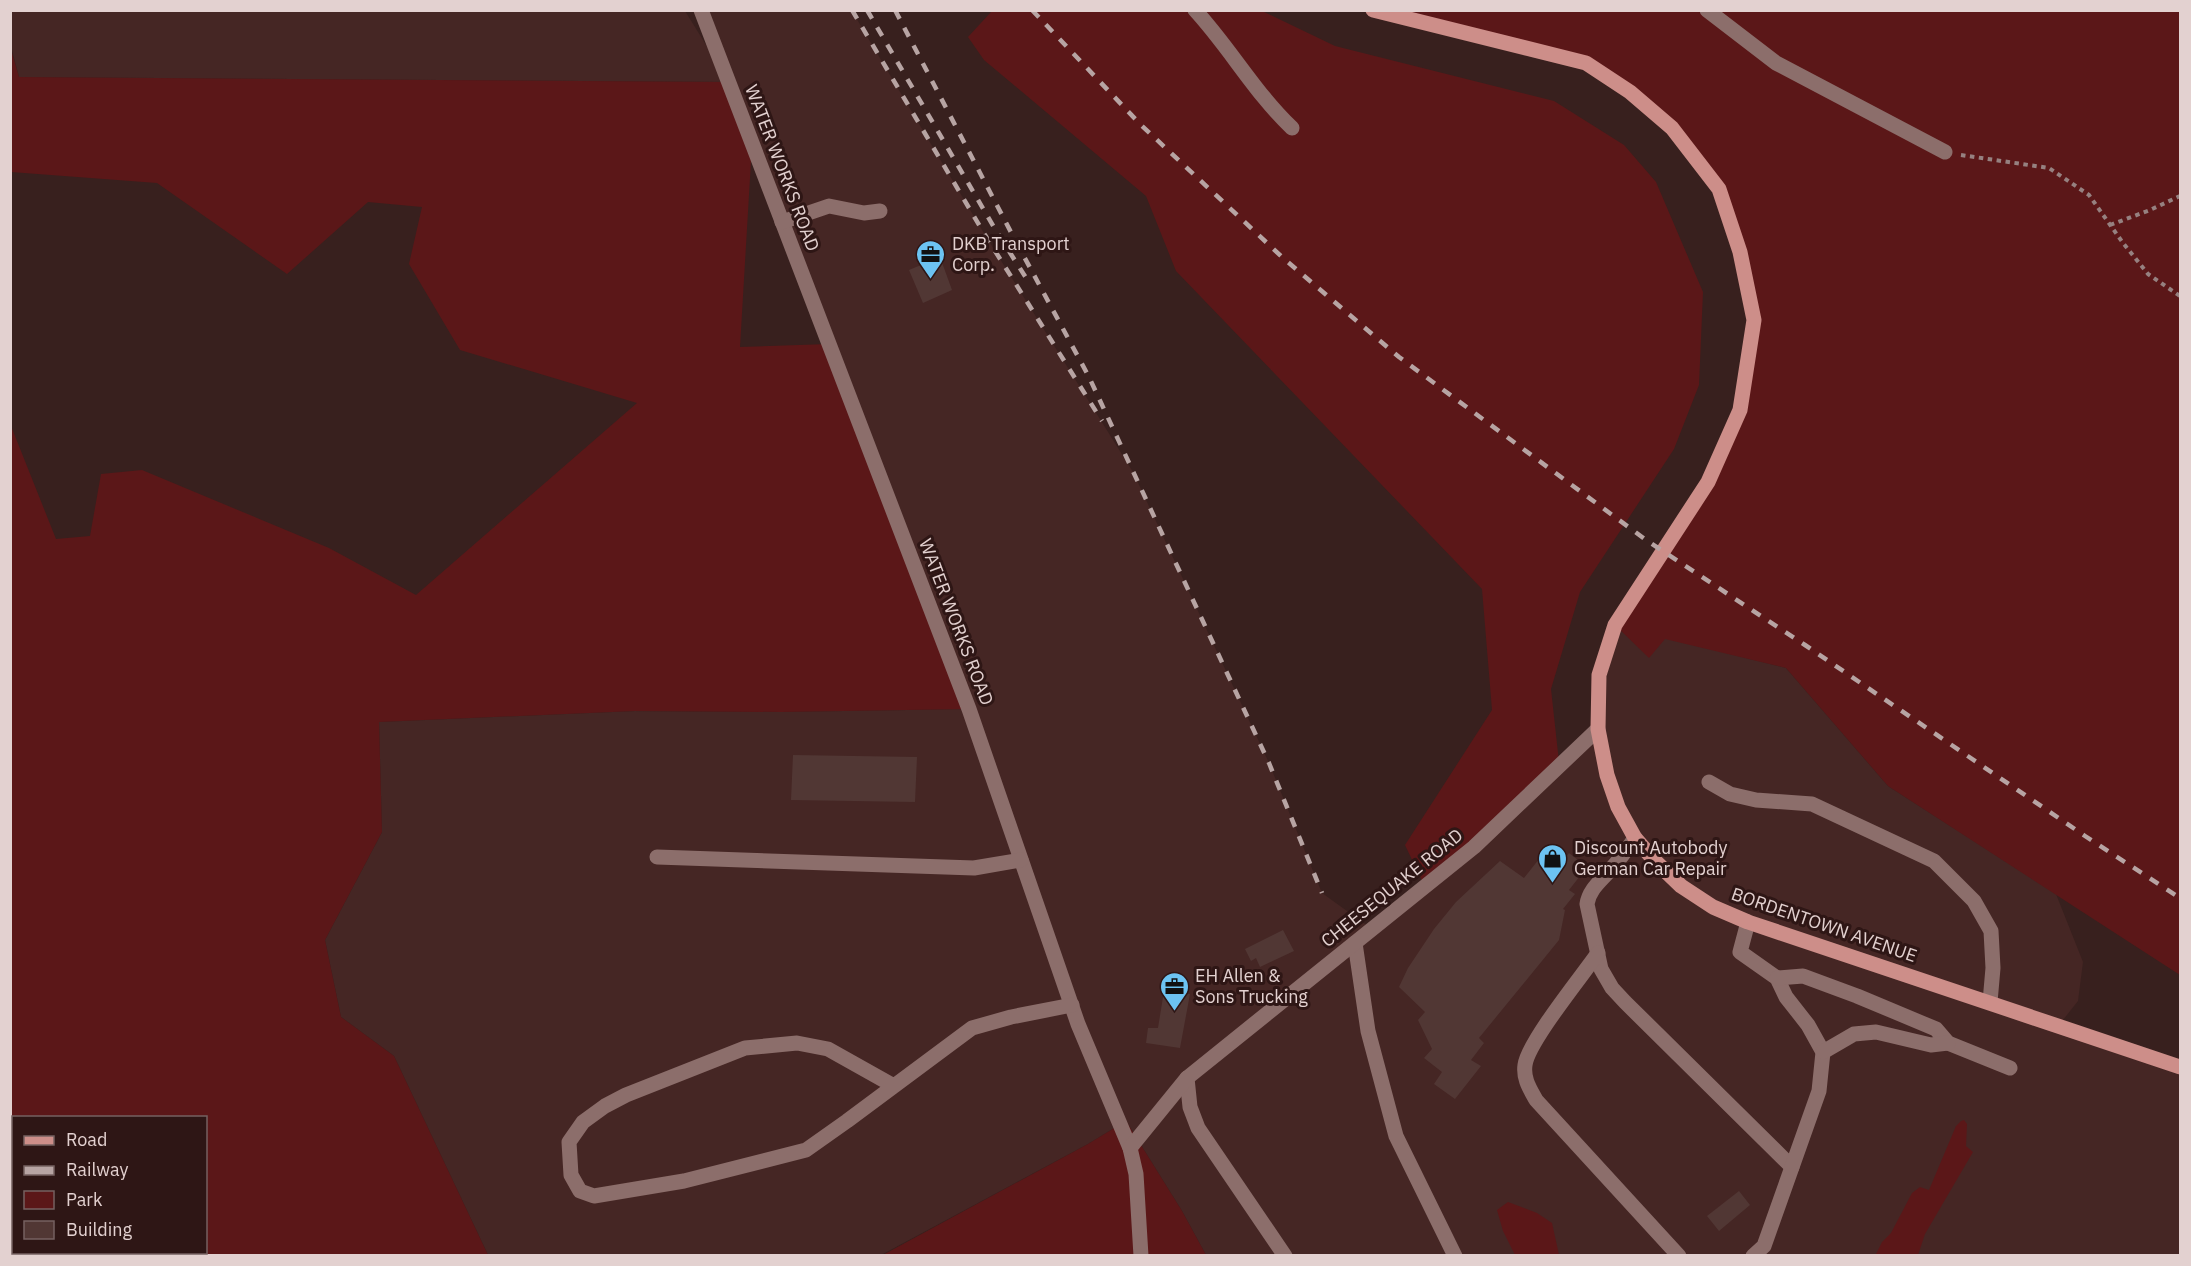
<svg xmlns="http://www.w3.org/2000/svg" width="2191" height="1266" viewBox="0 0 2191 1266" font-family="'IBM Plex Sans',sans-serif">
<rect width="100%" height="100%" fill="#38201e"/>
<g fill="#452624">
<path d="M10,11H685L729,82L19,77L11,46Z"/>
<path d="M704,11H852L985,235L1133,472L1269,763L1322,893L1372,929L1598,729L1615,625L1786,668L1888,786L2056,894L2083,962L2078,1001L2059,1025L2180,1067V1255H1206L1182,1211L1126,1121L1088,1144L881,1255H488L394,1056L341,1017L325,940L382,832L379,722L635,711L781,712L968,709Z"/>
</g>
<g fill="#5b1718" fill-rule="evenodd">
<path d="M992,11H1262L1335,46L1554,101L1624,145L1656,182L1703,292L1699,385L1674,449L1580,592L1551,689L1559,762L1425,887L1405,845L1492,710L1482,589L1176,271L1146,196L984,60L968,37Z"/>
<path d="M1373,11H2180V975L1888,786L1786,668L1665,639L1649,658L1615,625L1708,482L1740,410L1754,320L1719,189L1672,128L1586,63Z"/>
<path d="M10,46L19,77L729,82L752,144L740,347L829,344L969,709L781,712L635,711L379,722L382,832L325,940L341,1017L394,1056L488,1255H11V426L56,539L90,536L101,474L142,470L329,548L416,595L637,403L460,350L409,264L422,207L368,202L287,274L157,183L11,172ZM14,1118H206V1252H14Z"/>
<path d="M1964,1120L1967,1124L1966,1146L1973,1152L1925,1234L1918,1255H1871L1876,1254L1882,1242L1891,1233L1912,1193L1920,1187L1929,1190L1956,1126L1961,1121Z"/>
<path d="M1126,1121L1182,1211L1206,1255L881,1256L1088,1144Z"/>
<path d="M1508,1202L1537,1213L1552,1223L1559,1255H1515L1503,1231L1497,1210Z"/>
</g>
<g fill="#513734">
<path d="M940,257L952,290L923,303L909,270Z"/>
<path d="M793,755L917,757L915,802L791,800Z"/>
<path d="M1547,849L1562,862L1569,853L1587,867L1569,890L1575,894L1563,909L1565,910L1559,940L1479,1038L1484,1043L1471,1060L1481,1066L1455,1099L1434,1084L1442,1072L1424,1058L1432,1049L1418,1020L1425,1012L1399,987L1408,968L1434,929L1456,902L1500,861L1524,878Z"/>
<path d="M1283,930L1294,951L1260,967L1256,958L1251,961L1245,949Z"/>
<path d="M1164,991L1190,994L1180,1048L1146,1043L1148,1028H1158Z"/>
<path d="M1739,1191L1750,1205L1719,1231L1707,1216Z"/>
</g>
<g fill="none" stroke-linecap="round" stroke-linejoin="round">
<g stroke="#968180" stroke-width="4" stroke-dasharray="4.5 4.5" stroke-linecap="butt">
<path d="M1961,155L2049,168L2089,195L2123,243L2148,274L2180,296"/>
<path d="M2110,225L2150,210L2180,196"/>
</g>
<g stroke="#8c6e6b" stroke-width="15">
<path d="M701,10L969,709L1078,1024L1130,1148L1136,1174L1141,1256"/>
<path d="M1195,10C1230,48 1255,93 1292,128"/>
<path d="M1707,10L1776,63L1945,152"/>
<path d="M782,222L829,206L864,213L880,211"/>
<path d="M1709,782L1730,794L1756,800L1812,804L1934,861L1974,901L1991,931L1993,968L1990,1002"/>
<path d="M1635,838C1628,848 1620,859 1611,869C1602,880 1589,889 1587,904L1601,969L1612,988L1625,1002L1792,1167"/>
<path d="M657,857L974,868L1021,860"/>
<path d="M1748,922L1740,952L1777,978L1786,997L1808,1025L1823,1052L1819,1091L1764,1246L1753,1256"/>
<path d="M1355,943L1368,1031L1396,1136L1455,1256"/>
<path d="M1598,953C1582,976 1528,1042 1525,1065C1523,1079 1530,1089 1536,1100L1679,1256"/>
<path d="M1777,978L1803,976L1857,996L1936,1029L1948,1043L2010,1068"/>
<path d="M1823,1052L1854,1034L1876,1032L1931,1045L1948,1043"/>
<path d="M1187,1078L1190,1107L1198,1128L1285,1256"/>
<path d="M894,1086L828,1049L797,1043L745,1048L626,1095L605,1106L583,1122L569,1142L571,1175L580,1191L594,1196L684,1181L806,1150L847,1121L972,1028L1011,1017L1072,1005"/>
<path d="M1130,1148L1187,1078L1474,847L1598,729"/>
</g>
<path stroke="#cd8e89" stroke-width="15" d="M1373,10L1586,63L1630,92L1672,128L1719,189L1740,252L1754,320L1740,410L1708,482L1615,625L1599,675L1598,729L1607,775L1618,807L1635,838L1655,861L1681,886L1713,907L1748,922L2180,1067"/>
<g stroke="#b7a4a3" stroke-width="4.5" stroke-dasharray="10 10" stroke-linecap="butt">
<path d="M852,10L985,235L1102,421"/>
<path d="M867,10L995,229L1028,281"/>
<path d="M895,10L1014,238L1089,377L1269,763L1322,893"/>
<path d="M1032,10L1140,124L1282,257L1399,357L1646,540L1805,645L2085,836L2180,898"/>
</g>
</g>
<defs>
<symbol id="office-pin" viewBox="-11 -11 22 30"><path d="M0 17L-7.5 6A9.5 9.5 0 1 1 7.5 6Z" fill="#6cc3f2" stroke="#2e1615"/><path d="M-6-3h4V-5.5h4V-3h4V5H-6ZM-1-4.5V-3h2v-1.5ZM-6 0V1H6V0Z" fill="#111"/></symbol>
<symbol id="shop-pin" viewBox="-11 -11 22 30"><path d="M0 17L-7.5 6A9.5 9.5 0 1 1 7.5 6Z" fill="#6cc3f2" stroke="#2e1615"/><path d="M-5-2.5h2.3a2.7 3.5 0 0 1 5.4 0H5L5.5 6h-11ZM-1.5-2.5h3a1.5 2.3 0 0 0-3 0Z" fill="#111"/></symbol>
</defs>
<g fill-rule="evenodd">
<use href="#office-pin" x="914" y="238" width="33" height="45"/>
<use href="#shop-pin" x="1536" y="842" width="33" height="45"/>
<use href="#office-pin" x="1158" y="970" width="33" height="45"/>
</g>
<g text-anchor="middle" stroke-width="6" stroke-linejoin="round" paint-order="stroke">
<g font-size="18" fill="#e3d1d0" stroke="#2e1615">
<text transform="translate(782 168) rotate(69)" y="6">WATER WORKS ROAD</text>
<text transform="translate(956 622) rotate(69)" y="6">WATER WORKS ROAD</text>
<text transform="translate(1392 888) rotate(-39)" y="6">CHEESEQUAKE ROAD</text>
<text transform="translate(1824 925) rotate(19)" y="6">BORDENTOWN AVENUE</text>
</g>
<g font-size="18" fill="#e3d1d0" stroke="#2e1615" text-anchor="start">
<text x="952" y="250">DKB Transport<tspan x="952" dy="21">Corp.</tspan></text>
<text x="1574" y="854">Discount Autobody<tspan x="1574" dy="21">German Car Repair</tspan></text>
<text x="1195" y="982">EH Allen &amp;<tspan x="1195" dy="21">Sons Trucking</tspan></text>
</g>
</g>
<rect width="2191" height="1266" fill="none" stroke="#e3d1d0" stroke-width="24"/>
<rect x="12" y="1116" width="195" height="138" fill="#2e1615" stroke="#766160" stroke-width="1.5"/>
<rect x="24" y="1136" width="30" height="9" fill="#cd8e89" stroke="#766160" stroke-width="1.5"/>
<text x="66" y="1146" font-size="18" fill="#e3d1d0">Road</text>
<rect x="24" y="1166" width="30" height="9" fill="#b7a4a3" stroke="#766160" stroke-width="1.5"/>
<text x="66" y="1176" font-size="18" fill="#e3d1d0">Railway</text>
<rect x="24" y="1191" width="30" height="18" fill="#5b1718" stroke="#766160" stroke-width="1.5"/>
<text x="66" y="1206" font-size="18" fill="#e3d1d0">Park</text>
<rect x="24" y="1221" width="30" height="18" fill="#513734" stroke="#766160" stroke-width="1.5"/>
<text x="66" y="1236" font-size="18" fill="#e3d1d0">Building</text>
</svg>
